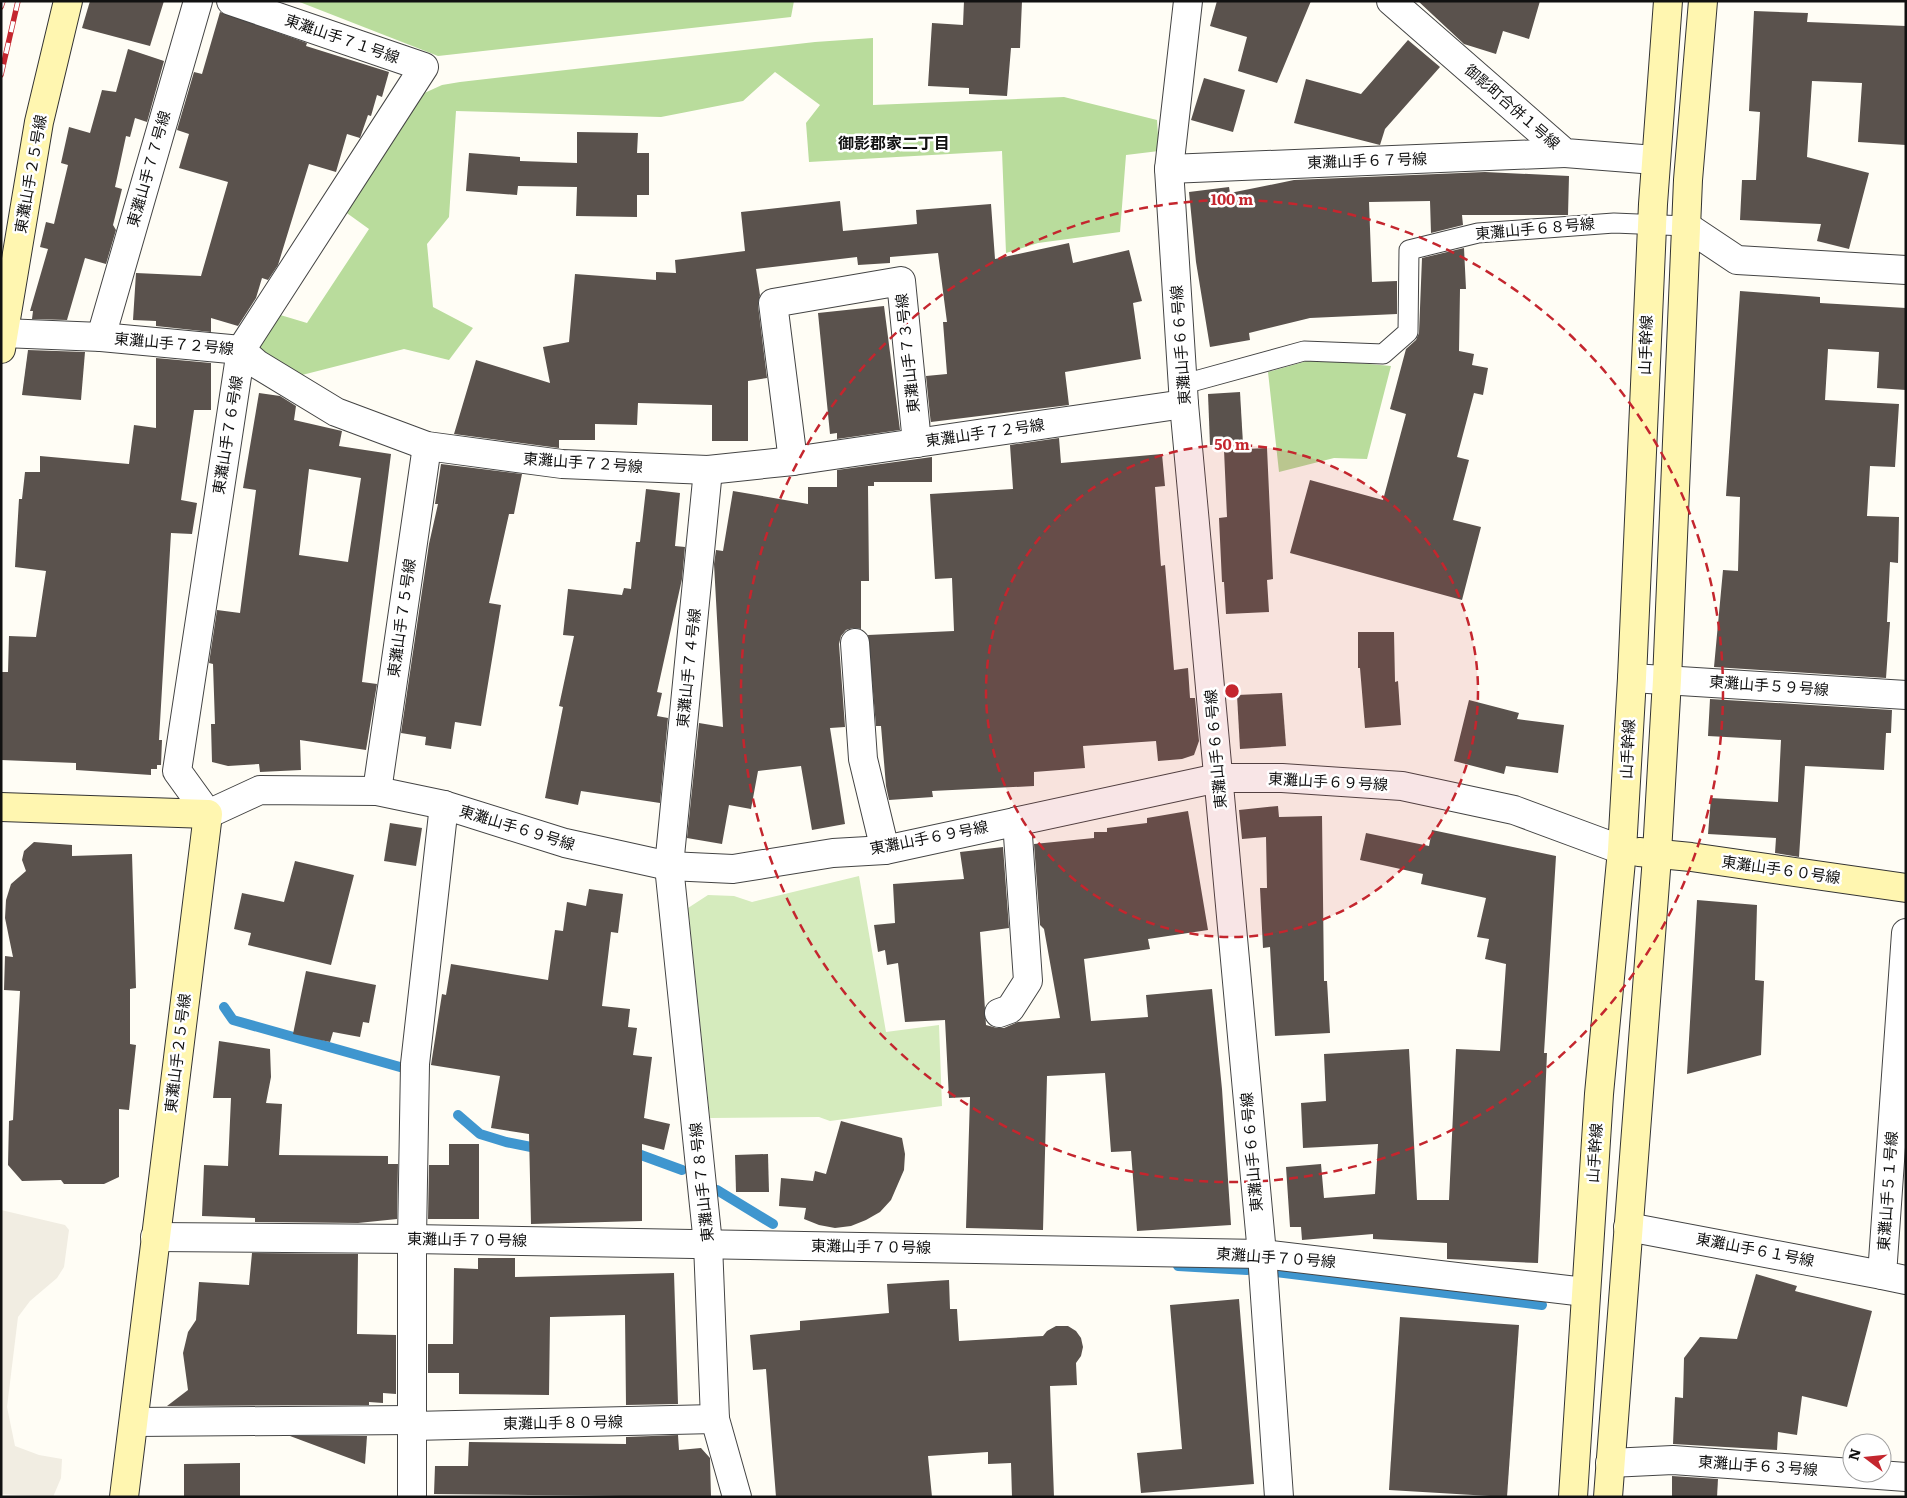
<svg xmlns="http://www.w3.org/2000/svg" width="1907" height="1498" viewBox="0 0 1907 1498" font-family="Literata,'Noto Sans JP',serif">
<rect width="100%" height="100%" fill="#fffdf5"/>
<path fill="#d5ebbd" d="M859,876L886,1032L939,1025L942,1106L830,1121L819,1117L710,1118L688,908L708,895L734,896L752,902Z"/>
<g fill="#b9dc9c">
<path d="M297,1H794L791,17L438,56Z"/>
<path d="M873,38V105L1064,97L1157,120L1159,151L1126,155L1120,232L1038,243L1006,253L1002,151L809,162L806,123L820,105L775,72L743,101L661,117L456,111L449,217L427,244L433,307L473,328L449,360L404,349L302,375L255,347L277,314L307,323L369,229L344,211L420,95L442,85L460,82L815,42Z"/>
<path d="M1314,359L1391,366L1367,459L1334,458L1279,472L1268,372Z"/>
</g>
<path fill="#f1ede2" d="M1,1210L65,1225L69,1230L64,1267L57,1278L30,1301L18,1317L7,1407L15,1446L39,1455L62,1459L61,1478L53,1497L1,1494Z"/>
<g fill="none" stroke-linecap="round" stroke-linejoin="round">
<g stroke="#3f96cf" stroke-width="10">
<path d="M224,1007L233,1020L400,1067"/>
<path d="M458,1115L480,1134L506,1142L541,1149"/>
<path d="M630,1151L682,1170"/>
<path d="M717,1190L773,1224"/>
<path d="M1178,1266L1247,1270"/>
<path d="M1276,1272L1542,1305"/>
</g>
</g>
<g fill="#5a524d" fill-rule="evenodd">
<path d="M90,1H164L150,46L82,28Z"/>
<path d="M964,1H1022L1020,48H1011L1007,96L969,94V88L928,86L932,23L963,25Z"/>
<path d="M1217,1H1311L1277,83L1238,71L1247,37L1210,26Z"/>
<path d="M1418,1H1540L1529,39L1503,31L1496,54L1464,44Z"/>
<path d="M1754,11L1808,13L1807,22L1906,26V145L1858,142L1862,83L1812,81L1807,157L1869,173L1849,249L1817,241L1821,224L1740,220L1742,180H1756L1760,112L1749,111Z"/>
<path d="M220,12L307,43L306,46L389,72L382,97L377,95L371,116L368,115L360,138L347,134L336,172L309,164L278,265L268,280L262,278L256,298L238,326L211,318V332L156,326V321L133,320L136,273L201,276L228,182L179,168L189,134L177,130L194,72L202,74Z"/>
<path d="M1408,40L1440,67L1385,129L1380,145L1294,123L1306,79L1361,94Z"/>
<path d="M128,49L164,61L147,122L135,118L130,137L126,136L115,187L122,189L113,225L116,230L106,264L85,258L67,320L32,319L33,311H30L48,249L40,247L46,222L54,224L68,165L61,163L69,127L90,133L102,90L116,92Z"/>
<path d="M1204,78L1245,90L1233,132L1191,120Z"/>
<path d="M577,132L638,133L637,153H649V195H637V217L576,216L577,187L518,186L517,195L466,191L469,153L520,157V161L577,163Z"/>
<path d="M1485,172L1569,176L1568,215H1462L1463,225L1431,233L1430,201L1369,202L1372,282L1397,281V314L1310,318L1249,333L1250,340L1210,347L1196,262L1189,192L1229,187L1230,193L1294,180Z"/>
<path d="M840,201L843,231L917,224L916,210L991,204L995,259L1069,243L1073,263L1129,250L1142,301L1133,303L1141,359L1065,372L1069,405L931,422V425L926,376L947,374L943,322H947L938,253L890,257V263L858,265L857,257L756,269L760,295L758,305L767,378L748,381V441H712V405L638,403L637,425L595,424V440H559V448L454,434L476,360L550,383L543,347L569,342L575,274L656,280V272L676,273L675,260L745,251L741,212Z"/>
<path d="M1464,248L1466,289H1460L1459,351L1474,354L1472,365L1488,368L1483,395L1474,393L1457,457L1469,460L1453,520L1481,527L1462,600L1290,553L1310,480L1383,500L1406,414L1390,409L1406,349L1416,340L1419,333L1422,258Z"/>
<path d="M1740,291L1820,297V303L1906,308V390L1877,388L1879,352L1828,349L1825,400L1899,404L1895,467L1870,466L1867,516L1899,517L1898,563L1890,562L1887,622H1890L1886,678L1714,667L1723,570L1738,571L1740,497L1726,496Z"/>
<path d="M884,306L900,430L837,439V433L830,434L818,313Z"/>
<path d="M28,350L85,352L81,400L22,395Z"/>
<path d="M156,358L211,363V410H194L181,500L197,503L192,534L171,533L159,740H162L161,765H157V769H151V775L76,770V763L1,760V672H8L9,636L36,637L46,571L15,567L19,499H22L25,472H40V456L129,464L134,425L156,428Z"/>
<path d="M1240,392L1243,444L1210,445L1208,394Z"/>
<path d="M259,393L280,396L296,406L294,420L342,431L339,446L391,454L362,682L377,684L366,750L300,740L301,770L260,772L259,764L228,766L212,762L211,724H215L213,664L209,663L217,610L240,613L256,490L243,488ZM309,469L361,478L348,562L299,555Z"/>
<path d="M1059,438L1061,463L1162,454L1165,486L1155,487L1161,566L1165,565L1174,670L1188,668L1190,698H1195L1199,741L1194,755L1182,759L1158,761L1156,741L1083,746L1085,768L1034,772V786L932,791L933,797L889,800L886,786L881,726H876L868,635L954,631L952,578L935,579L930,494L1013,489L1010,445Z"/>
<path d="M1267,448L1273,579L1267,580L1269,612L1226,614L1224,582H1222L1219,518L1227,517L1224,450Z"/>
<path d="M932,457V482H874V486H868L869,581H861V629L853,628L846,630L841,636L839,644L845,727L830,728L845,824L812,830L801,766L758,771L751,809L729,805L722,844L687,838L699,723L723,727L714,564L716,550L723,551L733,491L808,504V487H837V470Z"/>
<path d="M441,464L522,474L514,514H509L489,603L501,605L481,726L455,722L451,749L425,745L426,737L401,733L429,544L438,504H435Z"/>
<path d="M646,489L680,493L675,546L685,547L682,579L657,692L662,693L657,716L668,718L660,803L581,791L578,805L545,798L563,707L559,706L574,636L563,635L568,589L622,595L624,588L631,589L636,542H640Z"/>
<path d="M1358,632H1394L1395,682L1398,681L1401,725L1365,728L1360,668H1358Z"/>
<path d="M1282,693L1286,746L1240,749L1237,695Z"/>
<path d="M1710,699L1892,710L1891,733H1886L1884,770L1805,766L1799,857L1775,853L1776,838L1708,834L1711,798L1778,802L1781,740L1708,736Z"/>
<path d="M1469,700L1519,713L1517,719L1564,725L1558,773L1506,766L1504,774L1454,761Z"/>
<path d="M1278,806L1279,817L1322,816L1324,981H1327L1330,1033L1275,1036L1270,947L1263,948L1260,888H1267L1266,837L1242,839L1239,810Z"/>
<path d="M1188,811L1208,930L1148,939L1150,949L1084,959L1091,1021L1148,1017L1146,995L1212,989L1222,1089L1231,1225L1137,1231L1131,1151L1111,1152L1105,1073L1047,1076L1043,1230L966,1228L970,1097L949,1098L945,1020L905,1022L898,963L887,965L885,950L878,952L874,925L895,923L893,884L964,879L960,852L1003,847L1009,928L980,932L986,1025L997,1028H1004L1018,1022L1060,1018L1044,929L1040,925L1034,844L1094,838V832H1107V828L1147,823V818Z"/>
<path d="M390,823L422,828L416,866L384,861Z"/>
<path d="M1432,830L1556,856L1544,1053H1547L1538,1263L1447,1259V1243L1373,1239V1234L1302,1240L1301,1227H1290L1286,1167L1321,1164L1324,1198L1375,1194L1378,1144L1303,1148L1301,1103L1326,1101L1324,1054L1409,1049L1417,1200H1449L1456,1049L1500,1051L1506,964L1485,959L1489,939L1477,937L1486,898L1421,884L1423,874L1360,860L1366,833L1429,846Z"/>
<path d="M34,842L72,845V856L132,854L136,988L130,989V1044L136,1045L129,1110L119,1109V1177L104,1184H64L61,1180L22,1181L8,1165L9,1121L13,1120L20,991L4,990L5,956L13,957L5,918L6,900L11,884L26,871L22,860L24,851Z"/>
<path d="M295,861L354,875L331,965L248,945L251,933L234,929L242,893L284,902Z"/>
<path d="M589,889L623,894L618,933L611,932L602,1006L630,1009L628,1027L637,1028L633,1055L652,1057L644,1118L670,1124L664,1150L642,1144V1221L531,1224L529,1134L491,1128L500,1076L431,1065L442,994L446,995L451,964L548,980L555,930L563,931L567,902L586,906Z"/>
<path d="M1697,900L1757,905L1755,980L1764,981L1761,1055L1687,1074Z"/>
<path d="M306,971L376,985L369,1023L363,1022L360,1037L333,1032L330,1042L293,1034Z"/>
<path d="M219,1041L270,1049L271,1077L266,1103L282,1104L279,1155L388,1156V1164H398L397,1219L358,1223L255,1222V1218L202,1216L204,1165L228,1166L231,1098H213Z"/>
<path d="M841,1121L902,1138L905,1154L904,1170L891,1200L880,1212L866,1220L851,1226L835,1228L819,1225L804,1219L806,1208L779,1206L781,1178L813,1181L815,1171L826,1174Z"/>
<path d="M449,1144H479V1219H428L429,1165H449Z"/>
<path d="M768,1154L769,1192H736L735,1155Z"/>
<path d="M252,1253L358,1254L357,1334L396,1335V1394L383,1393V1403L369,1402V1405L167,1406L188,1390L183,1353L188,1332L196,1320L199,1282L249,1285Z"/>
<path d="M478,1258H515V1277L674,1273L678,1404L626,1405L625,1315L550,1317L549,1395L459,1394V1373H428V1344H453L454,1268L478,1269Z"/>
<path d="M1756,1274L1797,1286L1795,1291L1872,1311L1847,1407L1802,1396L1797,1435L1778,1432L1777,1450L1673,1444L1675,1397L1683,1398L1684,1358L1700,1337L1737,1339Z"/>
<path d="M949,1280L950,1309H957L959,1341L1043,1336L1047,1331L1056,1326H1068L1076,1331L1081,1338L1083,1347L1081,1356L1076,1363L1077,1385L1050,1386L1054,1497H1012L1011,1463L988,1464V1452L928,1456L932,1497H776L766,1369L753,1370L750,1335L800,1330V1321L889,1313L887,1284Z"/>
<path d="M1239,1299L1254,1484L1141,1493L1137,1453L1182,1449L1170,1305Z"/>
<path d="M1400,1317L1519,1325L1507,1497L1389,1490Z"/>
<path d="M678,1435L679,1450L701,1448L710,1458L711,1497L434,1494L435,1466H468L469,1442L626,1444V1437Z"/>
<path d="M290,1436H367L365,1464Z"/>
<path d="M240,1463V1497H184V1464Z"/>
<path d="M1672,1476L1718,1479L1717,1497H1672Z"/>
</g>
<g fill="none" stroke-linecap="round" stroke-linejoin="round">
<defs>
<path id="lane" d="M1184,384L1304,351L1383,354L1408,332L1409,250L1478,233L1614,223L1686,226"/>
<g id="street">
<path d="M231,1L424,67L241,350L177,771L208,814L260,790L377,791L444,805L565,843L669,866L733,869L833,853L885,850L1218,778H1282L1402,786L1514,810L1622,850"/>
<path d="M1188,1L1169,169L1184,404L1262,1254L1279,1497"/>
<path d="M1391,1L1565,153L1655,160"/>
<path d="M1169,169L1565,153"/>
<path d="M1686,226L1737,260L1906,270"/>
<path d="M3,333L101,337L241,350L257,364L336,412L427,446L562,464L708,470L793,461L1184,404"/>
<path d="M101,337L198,1"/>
<path d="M793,461L773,303L901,281L917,443"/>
<path d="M708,470L669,866L708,1244L715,1419L737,1497"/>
<path d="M855,643L863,759L885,850"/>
<path d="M1632,678L1906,695"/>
<path d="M377,791L427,446"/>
<path d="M1906,933L1882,1275L1906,1280"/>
<path d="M999,1013L1010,1009L1028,981L1017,821"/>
<path d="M1628,1227L1882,1275"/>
<path d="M155,1237L412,1239L1262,1254L1585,1292"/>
<path d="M135,1422L411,1420"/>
<path d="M412,1426L715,1419"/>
<path d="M1610,1463L1673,1460L1906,1477"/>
<path d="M412,1497V1239L415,1064L444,805"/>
</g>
<g id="secondary">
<path d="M1,349L39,122L68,1"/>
<path d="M1,807L208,814L124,1497"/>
<path d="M1639,852L1691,857L1906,888"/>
<path d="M1573,1497L1599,1094L1622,850L1632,678L1653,204L1668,1"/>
<path d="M1608,1497L1656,870L1667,680L1688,180L1703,1"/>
</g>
</defs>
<use href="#lane" stroke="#444" stroke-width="21"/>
<use href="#street" stroke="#444" stroke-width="30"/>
<use href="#secondary" stroke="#333" stroke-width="30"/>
<use href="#lane" stroke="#fff" stroke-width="19"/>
<use href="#street" stroke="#fff" stroke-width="28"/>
<use href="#secondary" stroke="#fff6b0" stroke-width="28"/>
<defs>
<g id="rail">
<path d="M1,7L3,1"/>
<path d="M1,75L18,1"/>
</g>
</defs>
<use href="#rail" stroke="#c4262e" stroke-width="5.5"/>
<use href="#rail" stroke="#fff" stroke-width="4" stroke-dasharray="11" stroke-linecap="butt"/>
</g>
<circle cx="1232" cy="691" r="246" fill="#c4262e" fill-opacity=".12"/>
<g fill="none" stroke="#c4262e" stroke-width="2.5" stroke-dasharray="9 6">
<circle cx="1232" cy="691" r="246"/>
<circle cx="1232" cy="691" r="491"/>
</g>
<g text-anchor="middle" stroke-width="5" stroke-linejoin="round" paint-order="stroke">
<g font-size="15" fill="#111" stroke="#fff">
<text transform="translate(342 39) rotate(19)" y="5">東灘山手７１号線</text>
<text transform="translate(1512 107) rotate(41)" y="5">御影町合併１号線</text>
<text transform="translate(1367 161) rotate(-2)" y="5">東灘山手６７号線</text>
<text transform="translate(149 169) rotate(-74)" y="5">東灘山手７７号線</text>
<text transform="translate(31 174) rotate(-80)" y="5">東灘山手２５号線</text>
<text transform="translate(1535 229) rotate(-5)" y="5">東灘山手６８号線</text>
<text transform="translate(174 344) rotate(5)" y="5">東灘山手７２号線</text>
<text transform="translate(1181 345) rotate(-94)" y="5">東灘山手６６号線</text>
<text transform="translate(1646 345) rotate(-88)" y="5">山手幹線</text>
<text transform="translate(908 353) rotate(-96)" y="5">東灘山手７３号線</text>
<text transform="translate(985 433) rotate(-8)" y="5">東灘山手７２号線</text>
<text transform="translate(228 435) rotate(-81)" y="5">東灘山手７６号線</text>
<text transform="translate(583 463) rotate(4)" y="5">東灘山手７２号線</text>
<text transform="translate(402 618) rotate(-82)" y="5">東灘山手７５号線</text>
<text transform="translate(689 668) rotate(-84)" y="5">東灘山手７４号線</text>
<text transform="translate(1769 686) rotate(4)" y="5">東灘山手５９号線</text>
<text transform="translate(1216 749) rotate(-95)" y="5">東灘山手６６号線</text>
<text transform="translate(1628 749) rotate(-87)" y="5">山手幹線</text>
<text transform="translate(1328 782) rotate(3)" y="5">東灘山手６９号線</text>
<text transform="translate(517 828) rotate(17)" y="5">東灘山手６９号線</text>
<text transform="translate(929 838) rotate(-11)" y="5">東灘山手６９号線</text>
<text transform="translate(1781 870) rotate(8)" y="5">東灘山手６０号線</text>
<text transform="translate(178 1053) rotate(-83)" y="5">東灘山手２５号線</text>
<text transform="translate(1252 1152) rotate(-95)" y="5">東灘山手６６号線</text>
<text transform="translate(1595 1153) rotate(-86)" y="5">山手幹線</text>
<text transform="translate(702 1182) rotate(-96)" y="5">東灘山手７８号線</text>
<text transform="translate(1888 1191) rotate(-86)" y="5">東灘山手５１号線</text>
<text transform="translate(467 1240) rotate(1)" y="5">東灘山手７０号線</text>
<text transform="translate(871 1247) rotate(1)" y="5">東灘山手７０号線</text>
<text transform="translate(1755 1250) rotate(11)" y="5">東灘山手６１号線</text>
<text transform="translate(1276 1258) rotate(4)" y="5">東灘山手７０号線</text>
<text transform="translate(563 1423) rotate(-1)" y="5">東灘山手８０号線</text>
<text transform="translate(1758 1466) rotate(4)" y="5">東灘山手６３号線</text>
</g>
<g font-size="16" font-weight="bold" fill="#111" stroke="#fff">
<text x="894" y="149">御影郡家二丁目</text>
</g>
</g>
<circle cx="1232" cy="691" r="8" fill="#c4262e" stroke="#fff" stroke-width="2.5"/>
<g font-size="15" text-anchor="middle" font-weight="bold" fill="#c4262e" stroke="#fff" stroke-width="5" stroke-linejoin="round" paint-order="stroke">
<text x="1232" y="205">100 m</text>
<text x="1232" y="450">50 m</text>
</g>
<rect width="1907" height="1498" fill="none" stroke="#111111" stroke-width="5"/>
<g transform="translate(1867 1458) rotate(286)"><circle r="24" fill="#ffffff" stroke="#a0a0a0"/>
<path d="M0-4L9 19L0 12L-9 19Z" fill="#c4262e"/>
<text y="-8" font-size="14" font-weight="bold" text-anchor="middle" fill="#111111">N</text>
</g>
</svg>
